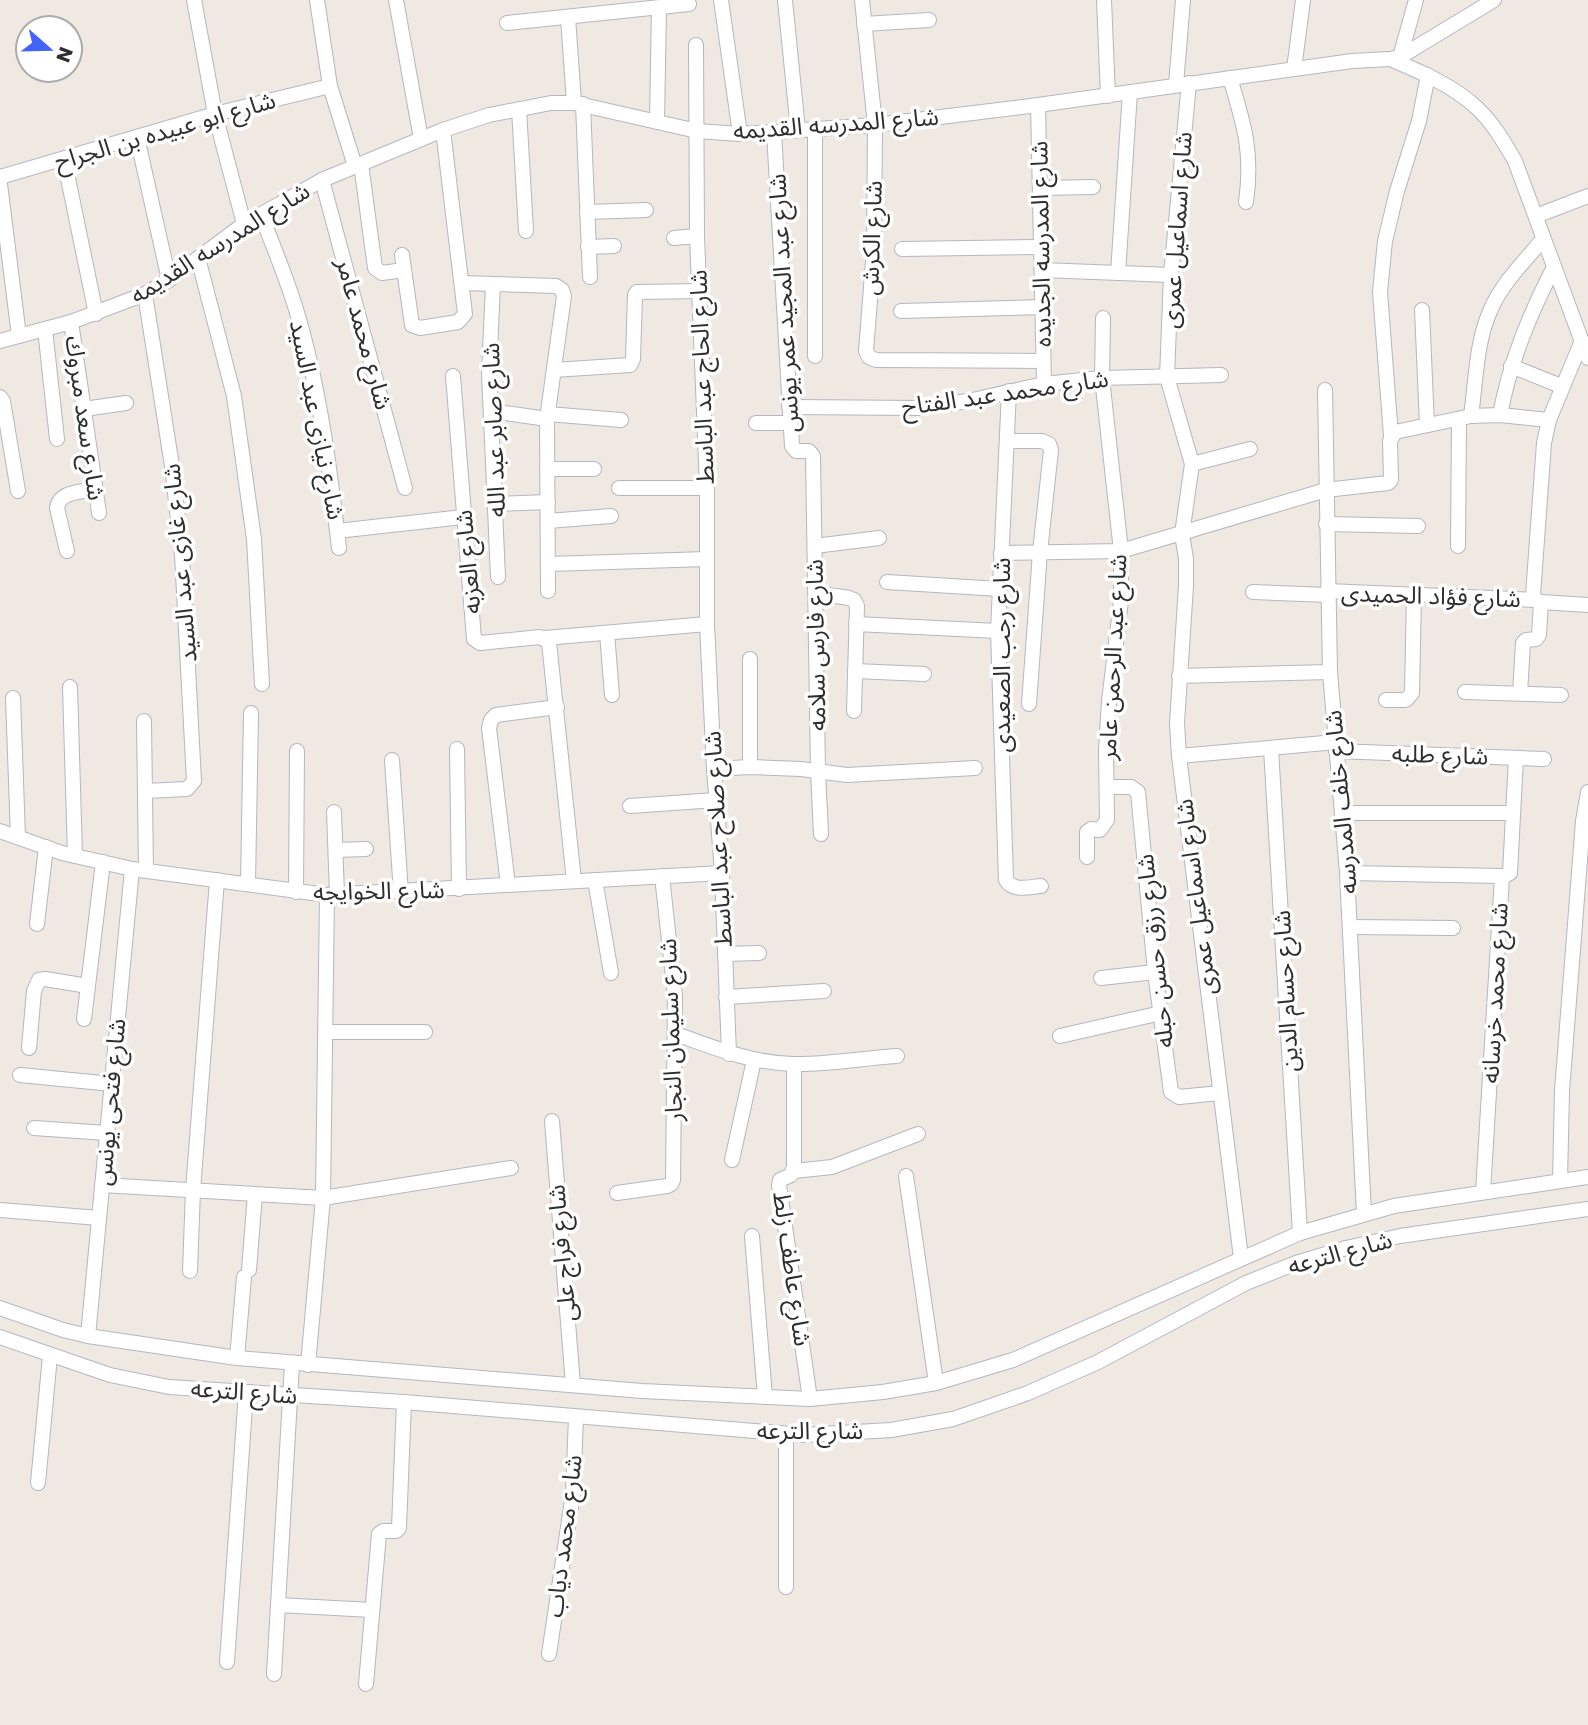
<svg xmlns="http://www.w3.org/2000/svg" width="1588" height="1725" viewBox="0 0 1588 1725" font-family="Poppins,'Noto Sans Arabic',sans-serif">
<rect width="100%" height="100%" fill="#efe9e1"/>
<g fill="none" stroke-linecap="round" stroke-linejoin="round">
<defs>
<g id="minor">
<path d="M194,0L215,114L244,224"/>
<path d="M317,0L330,86L355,166"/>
<path d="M396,0L421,139"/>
<path d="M721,0L740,134"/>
<path d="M785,0L798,130"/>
<path d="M862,0L875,125L874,249L866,351L869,357L876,360L1043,361"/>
<path d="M1104,0L1108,96"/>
<path d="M568,17L574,103"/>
<path d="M507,23L689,4"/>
<path d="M864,24L929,20"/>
<path d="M696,45L697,236L707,488V624L714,769L722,873L729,1054"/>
<path d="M1400,57L1416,0"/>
<path d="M1390,59C1419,71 1454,86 1477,108C1493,123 1504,142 1515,161L1588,358"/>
<path d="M1294,69L1303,0"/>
<path d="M1230,78C1244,124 1253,152 1246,202"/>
<path d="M1189,83L1171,275L1167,377L1192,464L1182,534L1186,559V586L1177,723L1179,756L1241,1258"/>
<path d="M1176,85L1183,0"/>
<path d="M583,104L590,277"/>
<path d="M1038,105L1044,384"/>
<path d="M519,109L526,231"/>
<path d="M657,122L659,8"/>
<path d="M815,129V356"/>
<path d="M774,132L792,446L796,451H809L813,456L818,771L821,834"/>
<path d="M137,137L169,280"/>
<path d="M64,159L96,314"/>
<path d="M361,164L375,268L382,273L404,270"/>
<path d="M0,177L215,114L330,86"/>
<path d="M322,180L405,488"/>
<path d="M0,184L19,336"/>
<path d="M1040,188L1093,187"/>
<path d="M587,212L646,210"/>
<path d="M261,215C274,248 288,281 298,316C320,391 330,470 339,548"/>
<path d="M1536,216L1588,196"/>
<path d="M674,238L697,236"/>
<path d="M588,247L614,246"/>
<path d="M902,249L1041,247"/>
<path d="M402,255L412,325L420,328L458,322L465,314L443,130"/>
<path d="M198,258L234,396L254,539L262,684"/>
<path d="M1042,270L1171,275"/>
<path d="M1118,273L1130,92"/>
<path d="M462,283L556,286L562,290L564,296L547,419L548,591"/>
<path d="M493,284L489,373L498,577"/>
<path d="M145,294L172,466L182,555L194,781L187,789L145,791"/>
<path d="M1422,310L1427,425"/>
<path d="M901,311L1042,307"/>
<path d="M71,322L99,513"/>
<path d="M45,329L57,439"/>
<path d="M0,341L71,322L145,294L169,280L244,224L322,180L443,130L489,115L551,103H574L697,131L740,134L774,132L875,125L1038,105L1352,61L1390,59L1400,57L1494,0"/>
<path d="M1511,366L1561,386"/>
<path d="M554,370L630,365L633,359L635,295L637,292L700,291"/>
<path d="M453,376L474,639L480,643L540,637L549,642L574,881"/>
<path d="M1325,390L1330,672L1347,873L1364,1214"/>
<path d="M1009,391L998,631L1006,880C1013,892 1029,887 1041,886"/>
<path d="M0,397L3,401L18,491"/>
<path d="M789,407L919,408L968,401L1044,384L1102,378L1221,375"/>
<path d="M84,409L126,403"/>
<path d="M491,411L547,419"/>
<path d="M548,414L621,420"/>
<path d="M1500,415C1510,362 1529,316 1553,269"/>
<path d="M1471,416C1476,381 1476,341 1491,309C1502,283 1525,261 1543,239"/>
<path d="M756,423H790"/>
<path d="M1391,436L1380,292L1385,241L1397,191L1419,121L1428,75"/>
<path d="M1007,441H1042L1049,444L1051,450L1040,552L1029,704"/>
<path d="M1192,464L1250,449"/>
<path d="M547,469H594"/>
<path d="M619,488H707"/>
<path d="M496,504L548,502"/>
<path d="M548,521L611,516"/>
<path d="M1326,524L1418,526"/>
<path d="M337,531L463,517"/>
<path d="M815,546L879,538"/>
<path d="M1458,546L1459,419"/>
<path d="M67,551L57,508C59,491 82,492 96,489"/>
<path d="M1001,553L1121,551L1326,490L1388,483L1391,480L1390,441L1395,432L1471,416L1500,415L1549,420"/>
<path d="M548,564L707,559"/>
<path d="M887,582L1000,589"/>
<path d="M1327,591L1536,600"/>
<path d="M1253,592L1328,595"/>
<path d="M816,593L849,598L854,600L857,606L854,711"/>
<path d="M1541,602L1536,600L1533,595L1544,443L1549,420L1581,343"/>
<path d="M1541,602L1588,605"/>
<path d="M856,624L998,631"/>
<path d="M607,633L612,695"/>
<path d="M545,638L707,624"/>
<path d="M855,671L924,674"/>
<path d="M1179,676L1330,672"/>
<path d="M70,687L75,856"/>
<path d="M1465,692L1561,695"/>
<path d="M1520,693L1523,643L1526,640L1536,639L1539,635L1541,602"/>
<path d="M13,698L18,837"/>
<path d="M1386,700H1406L1412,693L1414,594"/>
<path d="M144,721L146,870"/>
<path d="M457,749L459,889"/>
<path d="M1271,749L1300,1233"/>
<path d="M1336,751L1544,759"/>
<path d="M1179,756L1336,742"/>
<path d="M392,760L401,893"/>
<path d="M750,767V659"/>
<path d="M714,769L750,767L801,769L847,775L975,768"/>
<path d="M1107,787H1131L1138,792L1155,972L1171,1092L1179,1097L1220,1093"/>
<path d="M630,806L716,800"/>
<path d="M334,812L337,895"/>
<path d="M1342,813H1513"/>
<path d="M0,831L62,853L132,869L327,895L722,873"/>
<path d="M336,850L366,849"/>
<path d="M1087,857V832L1091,829L1100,830L1107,820L1106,750L1109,701L1121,601V551L1102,378L1103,318"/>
<path d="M1347,873L1502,876"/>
<path d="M595,880L611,973"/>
<path d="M248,884L251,713"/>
<path d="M508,885L489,728L491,720L496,715L557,707"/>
<path d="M296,892L297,751"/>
<path d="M37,924L46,847"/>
<path d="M1350,927L1453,928"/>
<path d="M725,954L759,953"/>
<path d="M1101,978L1155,972"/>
<path d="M726,997L824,991"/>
<path d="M84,1019L103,862"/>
<path d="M326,1032H425"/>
<path d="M676,1034C715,1048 751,1063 793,1064C826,1065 863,1058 897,1056"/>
<path d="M1060,1036L1161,1013"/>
<path d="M29,1048L34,991L39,980L45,979L88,986"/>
<path d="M794,1064V1167L791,1175L780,1180L779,1185L810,1399"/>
<path d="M20,1075L112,1084"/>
<path d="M552,1121L573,1385"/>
<path d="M34,1128L107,1133"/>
<path d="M732,1160L754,1060"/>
<path d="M794,1171L832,1167L918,1134"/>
<path d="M906,1176L936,1383"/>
<path d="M1560,1181L1562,1091L1583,821L1588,792"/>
<path d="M102,1185L323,1198L511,1168"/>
<path d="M1483,1192L1502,877L1510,873L1516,758"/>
<path d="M617,1193L667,1186L671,1184L673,1180L675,996L662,876"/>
<path d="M0,1210L99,1218"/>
<path d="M752,1236L765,1397"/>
<path d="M249,1270L255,1194"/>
<path d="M190,1271L193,1190L217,880"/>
<path d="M0,1308L63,1330L88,1336L237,1358L642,1391L810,1399L883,1392L936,1383L1013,1360L1300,1233L1394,1206L1588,1177"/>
<path d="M88,1336L132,869"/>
<path d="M0,1337L110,1375L169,1387L404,1402L804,1435L891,1430L953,1419L1028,1393L1098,1362L1246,1283L1296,1263L1346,1248L1400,1236L1588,1209"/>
<path d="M237,1358L244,1277"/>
<path d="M308,1365L323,1198L327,895"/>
<path d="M38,1483L50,1356"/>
<path d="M786,1587V1434"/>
<path d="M278,1605L372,1610"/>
<path d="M549,1654L573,1494L576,1417"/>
<path d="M227,1662L246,1392"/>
<path d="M274,1674L292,1364"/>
<path d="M366,1684L379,1534L383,1531H396L399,1528L404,1402"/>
</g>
</defs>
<use href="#minor" stroke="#b4b7c1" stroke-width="16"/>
<use href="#minor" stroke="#fff" stroke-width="14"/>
</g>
<g text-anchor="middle" stroke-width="7" stroke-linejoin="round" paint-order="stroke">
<g font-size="24" fill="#2e2e2e" stroke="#fff">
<text transform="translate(836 124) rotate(-4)" y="8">شارع المدرسه القديمه</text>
<text transform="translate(165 131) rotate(-16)" y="8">شارع ابو عبيده بن الجراح</text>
<text transform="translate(1177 230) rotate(-86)" y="8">شارع اسماعيل عمرى</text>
<text transform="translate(872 238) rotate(-88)" y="8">شارع الكرش</text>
<text transform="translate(220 243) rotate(-32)" y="8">شارع المدرسه القديمه</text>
<text transform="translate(1041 244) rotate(-91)" y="8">شارع المدرسه الجديده</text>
<text transform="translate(784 303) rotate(-93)" y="8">شارع عبد المجيد عمر يونس</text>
<text transform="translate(364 334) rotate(75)" y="8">شارع محمد عامر</text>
<text transform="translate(702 377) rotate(-92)" y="8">شارع الحاج عبد الباسط</text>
<text transform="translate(1005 393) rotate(-8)" y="8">شارع محمد عبد الفتاح</text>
<text transform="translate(85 418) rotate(82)" y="8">شارع سعد مبروك</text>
<text transform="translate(317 420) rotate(79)" y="8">شارع نيازى عبد السيد</text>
<text transform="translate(494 430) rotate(-92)" y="8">شارع صابر عبد الله</text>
<text transform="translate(468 562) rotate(-95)" y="8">شارع العزبه</text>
<text transform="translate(180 563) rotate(-95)" y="8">شارع غازى عبد السيد</text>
<text transform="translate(1431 596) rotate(2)" y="8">شارع فؤاد الحميدى</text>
<text transform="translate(816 645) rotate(-91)" y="8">شارع فارس سلامه</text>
<text transform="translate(1002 655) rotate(-90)" y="8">شارع رجب الصعيدى</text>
<text transform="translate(1113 657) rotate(-87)" y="8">شارع عبد الرحمن عامر</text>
<text transform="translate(1440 755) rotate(2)" y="8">شارع طلبه</text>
<text transform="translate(1341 802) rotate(-95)" y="8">شارع خلف المدرسه</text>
<text transform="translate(718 839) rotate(-93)" y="8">شارع صلاح عبد الباسط</text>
<text transform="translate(379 891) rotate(-1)" y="8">شارع الخوايجه</text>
<text transform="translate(1196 897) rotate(-97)" y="8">شارع اسماعيل عمرى</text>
<text transform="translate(1155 951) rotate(-96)" y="8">شارع رزق حسن حبله</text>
<text transform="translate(1286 991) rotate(-93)" y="8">شارع حسام الدين</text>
<text transform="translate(1495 993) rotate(-87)" y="8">شارع محمد خرسانه</text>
<text transform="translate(671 1030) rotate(-92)" y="8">شارع سليمان النجار</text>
<text transform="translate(110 1102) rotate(-85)" y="8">شارع فتحى يونس</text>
<text transform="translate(562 1253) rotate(-95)" y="8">شارع فراج على</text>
<text transform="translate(1340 1253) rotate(-15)" y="8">شارع الترعه</text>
<text transform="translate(792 1269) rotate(82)" y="8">شارع عاطف زلط</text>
<text transform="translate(244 1392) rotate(4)" y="8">شارع الترعه</text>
<text x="810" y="1439">شارع الترعه</text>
<text transform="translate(564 1536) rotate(-83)" y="8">شارع محمد دياب</text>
</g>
</g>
<g transform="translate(49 49) rotate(110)"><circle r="33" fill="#ffffff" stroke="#ababab" stroke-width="2"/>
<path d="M0-5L12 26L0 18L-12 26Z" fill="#4264fb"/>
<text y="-10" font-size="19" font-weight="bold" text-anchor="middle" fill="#2e2e2e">N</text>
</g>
</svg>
